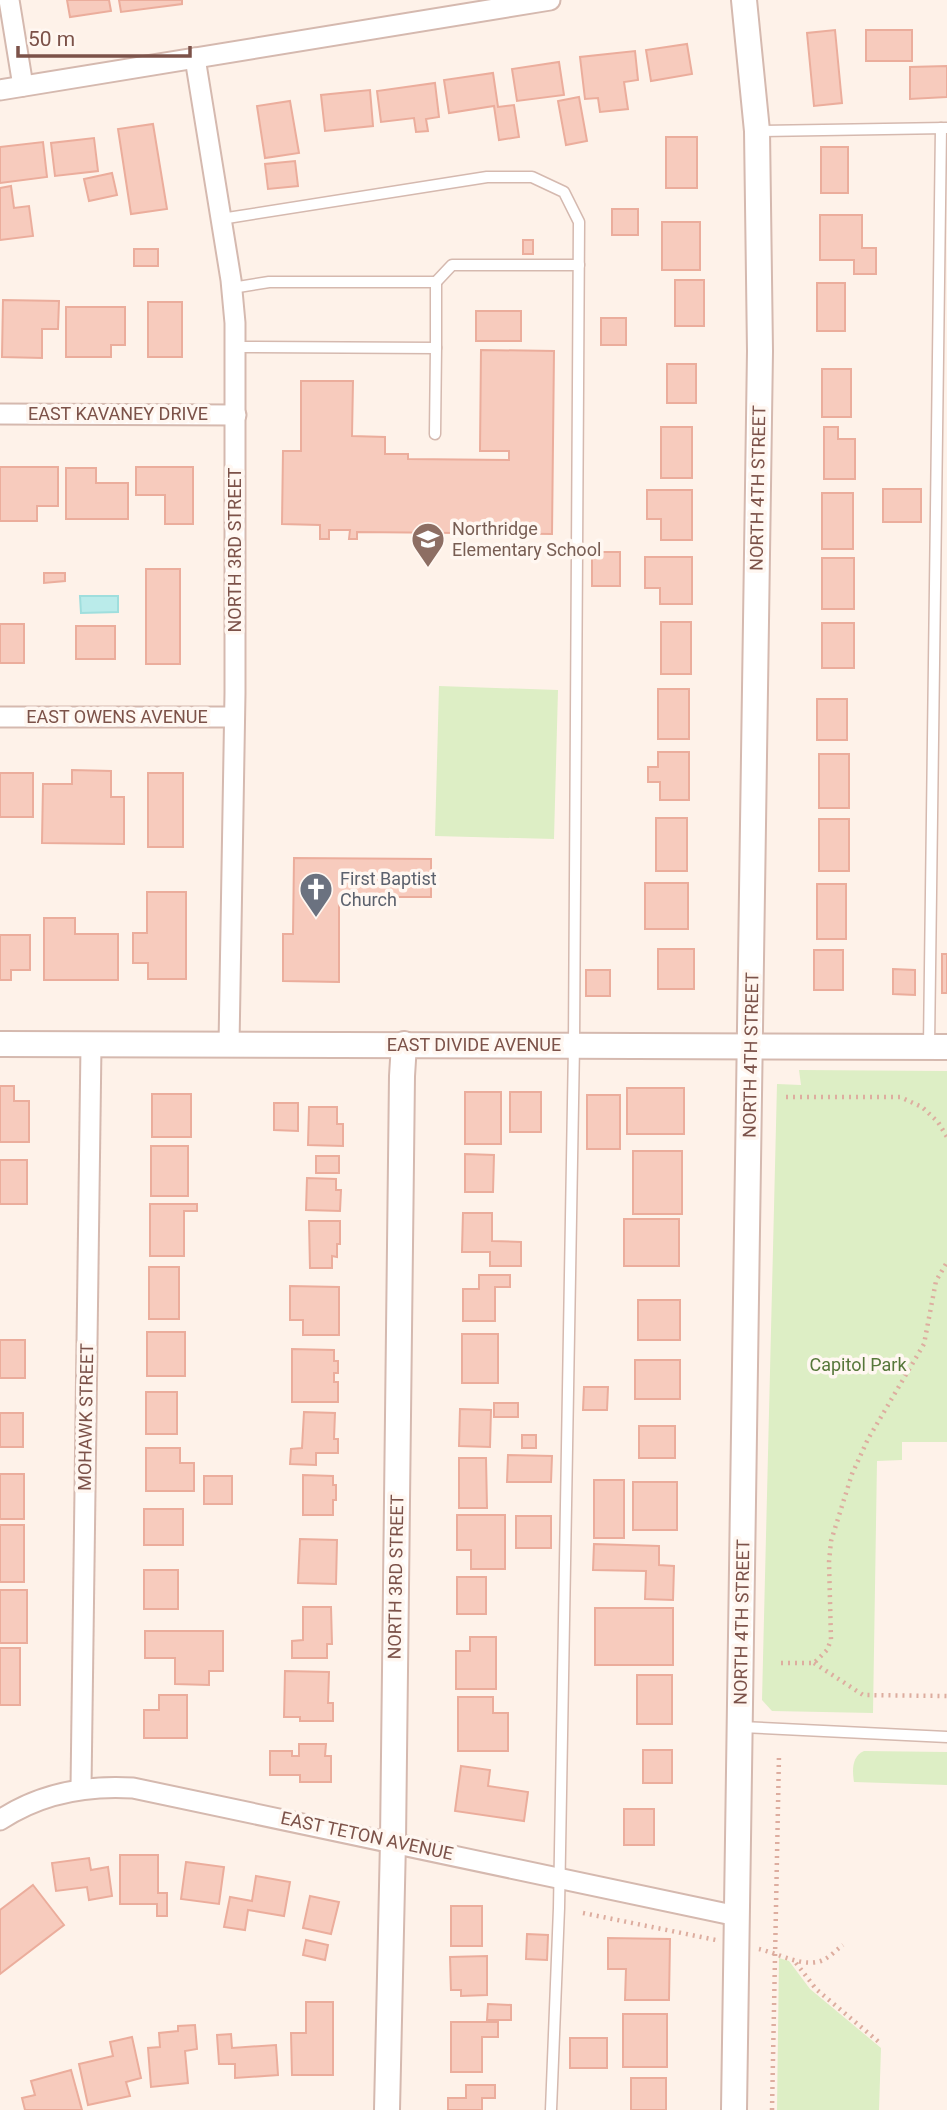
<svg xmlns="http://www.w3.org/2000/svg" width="947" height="2110" viewBox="0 0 947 2110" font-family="Roboto,sans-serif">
<rect width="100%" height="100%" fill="#fef2e9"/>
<g fill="#ddeec5">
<path d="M439,686L558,690L554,839L435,836Z"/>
<path d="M799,1070L947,1071V1442H902V1460L877,1461L873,1713L772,1711L762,1700L777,1084L801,1085Z"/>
<path d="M864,1751L947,1752V1785L854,1782C852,1770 852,1756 864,1751Z"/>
<path d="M779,1958L789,1961L810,1989L881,2048L879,2110H777Z"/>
</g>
<path fill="#baebea" stroke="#9fdedd" stroke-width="2" d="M80,596H118V612L81,613Z"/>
<g fill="#f7cbbd" stroke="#ebad9c" stroke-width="2">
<path d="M67,0H109L111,11L70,17Z"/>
<path d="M119,0H182V4L121,12Z"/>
<path d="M835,30L842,103L814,106L807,33Z"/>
<rect x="866" y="30" width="46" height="31"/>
<path d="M687,44L692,74L651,81L646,50Z"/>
<path d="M635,51L638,80L624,82L628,109L600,112L598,98L585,99L580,57Z"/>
<path d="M559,62L564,95L517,101L512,69Z"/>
<path d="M947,66V97L910,99V67Z"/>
<path d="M493,73L498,107L514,105L519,137L499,140L494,106L449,113L444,80Z"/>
<path d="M435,83L439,117L426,119L428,131L416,132L414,118L381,122L377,91Z"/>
<path d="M370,90L373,126L325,131L321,95Z"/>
<path d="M579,97L587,141L566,145L558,101Z"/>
<path d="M290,101L299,153L265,158L257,106Z"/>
<path d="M153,124L167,209L131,214L118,129Z"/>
<rect x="666" y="137" width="31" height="51"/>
<path d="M94,138L98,171L55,176L51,143Z"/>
<path d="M43,142L47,177L0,183V147Z"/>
<rect x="821" y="147" width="27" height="46"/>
<path d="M295,161L298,186L268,189L265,164Z"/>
<path d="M112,173L117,195L89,201L84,179Z"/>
<path d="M11,186L14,208L29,206L33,236L0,240V188Z"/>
<rect x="612" y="209" width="26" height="26"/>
<path d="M820,215H862V248H876V274H854V260H820Z"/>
<rect x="662" y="222" width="38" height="48"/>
<rect x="523" y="240" width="10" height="14"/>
<rect x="134" y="249" width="24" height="17"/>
<rect x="675" y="280" width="29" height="46"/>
<rect x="817" y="283" width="28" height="48"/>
<path d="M3,300L59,301L58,329H42V358L2,357Z"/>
<rect x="148" y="302" width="34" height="55"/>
<path d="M66,307H125V345H111V357H66Z"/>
<rect x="476" y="311" width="45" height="30"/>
<rect x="601" y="318" width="25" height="27"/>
<path d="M481,350L554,351L552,534L357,532V539H349L350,530H329V539H320V525L282,524L283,451H301V381H353L352,436L385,437V454H408V459L509,460V451H480Z"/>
<rect x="667" y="364" width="29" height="39"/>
<rect x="822" y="369" width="29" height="48"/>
<rect x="661" y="427" width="31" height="51"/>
<path d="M824,427H838V439H855V479H824Z"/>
<path d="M0,467H58V506H37V521H0Z"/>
<path d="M136,467H193V524H165V495H136Z"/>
<path d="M66,468H96V483H128V519H66Z"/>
<rect x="883" y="489" width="38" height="33"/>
<path d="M647,490H692V540H661V519H647Z"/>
<rect x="822" y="493" width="31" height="56"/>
<rect x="592" y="552" width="28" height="34"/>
<path d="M645,557H692V604H660V588H645Z"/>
<rect x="822" y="558" width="32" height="51"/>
<rect x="146" y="569" width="34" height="95"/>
<path d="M44,573H65V581L44,583Z"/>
<rect x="661" y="622" width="30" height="52"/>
<rect x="822" y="623" width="32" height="45"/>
<rect x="0" y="624" width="24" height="39"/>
<rect x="76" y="626" width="39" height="33"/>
<rect x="658" y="689" width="31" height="50"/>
<rect x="817" y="699" width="30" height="41"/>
<path d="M658,752H689V800H660V782H648V767H658Z"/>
<rect x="819" y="754" width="30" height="54"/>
<path d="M72,770L111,771V797H124V844L42,843L43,784H72Z"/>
<rect x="0" y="773" width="33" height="44"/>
<rect x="148" y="773" width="35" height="74"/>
<rect x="656" y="818" width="31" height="53"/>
<rect x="819" y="819" width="30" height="52"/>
<path d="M294,858L431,859V897H365V904H339V982L283,981V934H293Z"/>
<rect x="645" y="883" width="43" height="46"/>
<rect x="817" y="884" width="29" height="55"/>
<path d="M147,892H186V979H148V963H133V933H147Z"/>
<path d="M44,918H75V934H118V980H44Z"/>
<path d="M0,935H30V970H11V980H0Z"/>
<rect x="658" y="949" width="36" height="40"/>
<rect x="814" y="950" width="29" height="40"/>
<rect x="942" y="954" width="5" height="39"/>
<path d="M893,969L915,970V995L893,994Z"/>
<rect x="586" y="970" width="24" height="26"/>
<path d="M0,1086H14V1101H29V1142H0Z"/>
<rect x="627" y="1088" width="57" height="46"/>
<rect x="465" y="1092" width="36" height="52"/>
<rect x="510" y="1092" width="31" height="40"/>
<rect x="152" y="1094" width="39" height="43"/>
<rect x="587" y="1095" width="33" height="54"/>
<path d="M274,1103H298V1131L274,1130Z"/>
<path d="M309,1107H337V1124H343V1146L308,1145Z"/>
<rect x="151" y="1146" width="37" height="50"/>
<rect x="633" y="1151" width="49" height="63"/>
<path d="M465,1154L494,1155L493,1192H465Z"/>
<rect x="316" y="1156" width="23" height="17"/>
<rect x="0" y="1160" width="27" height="44"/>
<path d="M307,1178L336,1179V1190H341L340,1211L306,1210Z"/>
<path d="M150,1204H197V1211H184V1256H150Z"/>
<path d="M463,1213H492V1241L521,1242V1266H490V1252H462Z"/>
<rect x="624" y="1219" width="55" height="47"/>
<path d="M309,1221H340V1244H337V1257L332,1256V1268H310Z"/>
<rect x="149" y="1267" width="30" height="52"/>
<path d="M479,1275H510V1287H495V1321H463V1289H479Z"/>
<path d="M290,1286L339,1287V1335H303V1320H290Z"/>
<rect x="638" y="1300" width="42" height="40"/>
<rect x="147" y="1332" width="38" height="44"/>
<rect x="462" y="1334" width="36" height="49"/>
<rect x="0" y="1340" width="25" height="38"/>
<path d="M292,1349L334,1350V1361H338V1373H334V1382H338V1402H292Z"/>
<rect x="635" y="1360" width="45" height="39"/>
<path d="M584,1387H608L607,1410H583Z"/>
<rect x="146" y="1392" width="31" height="42"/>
<rect x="494" y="1403" width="24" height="14"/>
<path d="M460,1409L491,1410L490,1447L459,1446Z"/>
<path d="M304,1412L335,1413L334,1439H338V1453H316V1465L290,1464L291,1449L302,1448Z"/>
<rect x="0" y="1413" width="23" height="34"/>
<rect x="639" y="1426" width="36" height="32"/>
<rect x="522" y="1435" width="14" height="13"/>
<path d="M146,1448H180V1463H194V1491H146Z"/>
<path d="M508,1455L552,1456L551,1482H507Z"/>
<path d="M459,1458H486L487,1508H459Z"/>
<rect x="0" y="1474" width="24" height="45"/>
<path d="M303,1475L333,1476V1485H336V1500H333V1515H303Z"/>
<rect x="204" y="1476" width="28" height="28"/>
<rect x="594" y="1480" width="30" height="58"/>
<rect x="633" y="1482" width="44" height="48"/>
<rect x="144" y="1509" width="39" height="36"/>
<path d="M457,1515H505V1569H471V1550H457Z"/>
<rect x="516" y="1516" width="35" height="32"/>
<rect x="0" y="1525" width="24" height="57"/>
<path d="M300,1539L337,1540L336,1584L298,1583Z"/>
<path d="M594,1544L659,1546V1565L674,1566L673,1600L645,1599L646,1571L593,1570Z"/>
<rect x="144" y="1570" width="34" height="39"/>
<rect x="457" y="1577" width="29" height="37"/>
<rect x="0" y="1590" width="27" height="53"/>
<path d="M303,1607H331L332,1644H327V1658H292V1641L303,1640Z"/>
<rect x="595" y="1608" width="78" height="57"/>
<path d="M145,1631H223V1671H209V1685L175,1684V1658H145Z"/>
<path d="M470,1637H496V1689H456V1651H470Z"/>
<rect x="0" y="1648" width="20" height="57"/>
<path d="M285,1671L329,1672L328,1703H333V1721H300V1717H284Z"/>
<rect x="637" y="1675" width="35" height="49"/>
<path d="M159,1695H187V1738H144V1710H159Z"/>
<path d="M458,1697H493V1713H508V1751H458Z"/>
<path d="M299,1744H326L325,1756H331V1782H300V1775H270V1751H292V1756H299Z"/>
<rect x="643" y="1750" width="29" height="33"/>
<path d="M461,1766L490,1770L488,1786L528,1792L524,1821L455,1811Z"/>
<rect x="624" y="1809" width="30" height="36"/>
<path d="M120,1855H158V1893H167V1916H157V1904H120Z"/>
<path d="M89,1858L91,1870L108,1867L112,1896L89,1900L87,1887L56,1891L52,1863Z"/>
<path d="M186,1862L224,1867L219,1904L181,1899Z"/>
<path d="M256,1876L290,1882L284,1916L248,1910L245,1930L224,1927L230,1897L252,1901Z"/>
<path d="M33,1885L64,1925L0,1974V1910Z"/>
<path d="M310,1896L339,1902L331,1934L303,1928Z"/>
<rect x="451" y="1906" width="31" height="40"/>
<path d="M527,1934L548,1935L547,1960L526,1959Z"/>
<path d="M608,1938L670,1939L669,2000H625L626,1969H608Z"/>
<path d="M306,1940L328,1945L325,1960L303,1955Z"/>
<path d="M487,1956V1995L461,1996V1990H451L450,1957Z"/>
<path d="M306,2002H333V2075H292L291,2033H306Z"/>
<path d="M488,2004L511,2005V2020H487Z"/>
<rect x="623" y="2014" width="44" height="53"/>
<path d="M451,2022H498V2037H482V2072H451Z"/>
<path d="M195,2025L197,2049L185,2051L188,2083L151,2087L148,2048L160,2047L159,2033L178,2031V2026Z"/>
<path d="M231,2034L232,2048L276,2045L278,2075L235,2078V2064H219L217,2035Z"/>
<path d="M132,2037L141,2078L126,2082L130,2096L88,2105L79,2064L113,2056L110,2042Z"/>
<rect x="570" y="2038" width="37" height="30"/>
<path d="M71,2070L82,2110H25L22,2098L35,2095L31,2081Z"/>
<rect x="631" y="2078" width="35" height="32"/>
<path d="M466,2085H495V2098H482V2110H448V2098H466Z"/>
</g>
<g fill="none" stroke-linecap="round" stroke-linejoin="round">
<defs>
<g id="service">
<path d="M759,131L946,128"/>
<path d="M221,219L487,177H532L564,192L579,222L574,1045L559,1908L551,2110"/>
<path d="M436,282L452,265H579"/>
<path d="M232,288L269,282H436V348L236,347"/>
<path d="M435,434L436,348"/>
<path d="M929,1046L941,128"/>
<path d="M741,1727L947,1737"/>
</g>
<g id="minor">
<path d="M9,0L23,86"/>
<path d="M195,58L231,280L235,323V693L229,1045"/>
<path d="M0,90L550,0"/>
<path d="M0,414L236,415"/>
<path d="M0,717H234"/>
<path d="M81,1788L91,1045"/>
<path d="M0,1820C41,1793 85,1785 133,1788L737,1916"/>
</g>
<g id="tertiary">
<path d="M0,1044L947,1047"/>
<path d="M387,2110L393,1841L402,1076L404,1044"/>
<path d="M734,2110L760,351L757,131L744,0"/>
</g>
</defs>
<use href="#service" stroke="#d5b9af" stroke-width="13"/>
<use href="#minor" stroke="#d5b9af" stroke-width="23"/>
<use href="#tertiary" stroke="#d5b9af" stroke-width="28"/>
<g stroke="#ddad9f" stroke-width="4.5" stroke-dasharray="2 5" stroke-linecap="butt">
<path d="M786,1097H900L922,1107L938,1122L947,1137"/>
<path d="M781,1663H814L827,1650L831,1640L829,1562L831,1541L852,1474L868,1439L924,1344L936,1281L947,1262"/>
<path d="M814,1663L863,1695L947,1696"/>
<path d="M583,1913L716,1940"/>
<path d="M759,1949C778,1953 806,1970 825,1959C831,1956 837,1949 843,1945"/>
<path d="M796,1963L816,1989L880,2043"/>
<path d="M772,2110L779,1755"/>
</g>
<use href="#service" stroke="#fff" stroke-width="10"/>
<use href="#minor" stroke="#fff" stroke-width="19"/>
<use href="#tertiary" stroke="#fff" stroke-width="24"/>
</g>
<defs>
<symbol id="school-pin" viewBox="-11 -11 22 30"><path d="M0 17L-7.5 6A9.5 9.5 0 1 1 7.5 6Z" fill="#8d6e63" stroke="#fff7f1"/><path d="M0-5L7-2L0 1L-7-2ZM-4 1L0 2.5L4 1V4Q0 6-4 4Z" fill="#fff"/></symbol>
<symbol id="church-pin" viewBox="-11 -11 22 30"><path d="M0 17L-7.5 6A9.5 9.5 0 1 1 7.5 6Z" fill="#6b7280" stroke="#fff7f1"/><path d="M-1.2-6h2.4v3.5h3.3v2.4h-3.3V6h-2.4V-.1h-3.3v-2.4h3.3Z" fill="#fff"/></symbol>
</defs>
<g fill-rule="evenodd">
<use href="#school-pin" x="409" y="520" width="38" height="52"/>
<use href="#church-pin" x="297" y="870" width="38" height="52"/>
</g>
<g text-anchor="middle" stroke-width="7" stroke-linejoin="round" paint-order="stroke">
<g font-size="18" fill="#7c5249" stroke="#fff7f1">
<text x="118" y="420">EAST KAVANEY DRIVE</text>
<text transform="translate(758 488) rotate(-89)" y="6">NORTH 4TH STREET</text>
<text transform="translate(235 550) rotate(-90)" y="6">NORTH 3RD STREET</text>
<text x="117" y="723">EAST OWENS AVENUE</text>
<text x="474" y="1051">EAST DIVIDE AVENUE</text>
<text transform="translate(751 1055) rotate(-89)" y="6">NORTH 4TH STREET</text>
<text transform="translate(86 1417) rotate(-89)" y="6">MOHAWK STREET</text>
<text transform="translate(396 1577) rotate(-89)" y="6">NORTH 3RD STREET</text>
<text transform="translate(742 1622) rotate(-89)" y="6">NORTH 4TH STREET</text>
<text transform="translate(367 1836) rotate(12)" y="6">EAST TETON AVENUE</text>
</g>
<g font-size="18" fill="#785e54" stroke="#fff7f1" text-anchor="start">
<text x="452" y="535">Northridge<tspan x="452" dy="21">Elementary School</tspan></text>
</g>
<g font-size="18" fill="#5b616d" stroke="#fff7f1" text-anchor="start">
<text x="340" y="885">First Baptist<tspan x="340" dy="21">Church</tspan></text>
</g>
<g font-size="18" fill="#56773a" stroke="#fff7f1">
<text x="858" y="1371">Capitol Park</text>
</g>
</g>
<path d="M18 46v10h172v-10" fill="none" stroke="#7c5249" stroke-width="3.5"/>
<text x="28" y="46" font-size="21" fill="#7c5249" stroke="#fff7f1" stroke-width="5" paint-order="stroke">50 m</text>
</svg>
